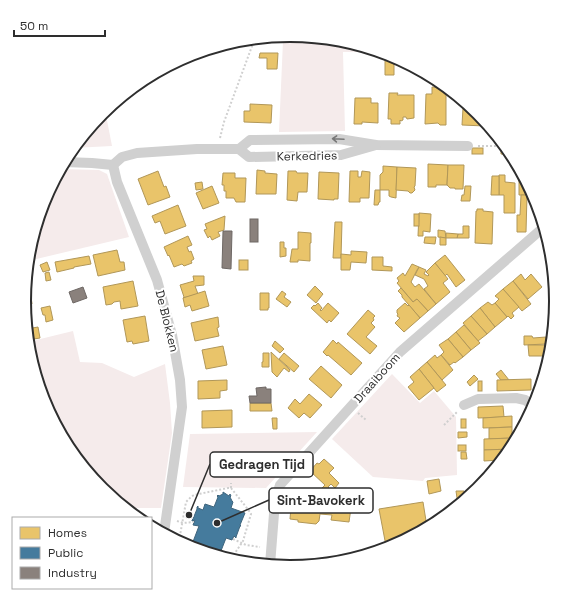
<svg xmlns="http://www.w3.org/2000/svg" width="580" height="601" viewBox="0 0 580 601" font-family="'Space Grotesk',sans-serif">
<rect width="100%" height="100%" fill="#fff"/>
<g fill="#f5ebeb">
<path d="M290,35L342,40L383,52H343L345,131L279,132L283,41H260L261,37Z"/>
<path d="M105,110L112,146L73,148L102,112Z"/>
<path d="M60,169L99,170L107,174L129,237L28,261L29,248L44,199Z"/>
<path d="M73,331L80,362L102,363L134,377L165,364L170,403L172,433L161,508H125L102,488L69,448L44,402L29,352L28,342Z"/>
<path d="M392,374L420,403L434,391L456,417L457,475L425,478L423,481L373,477L332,439Z"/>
<path d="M317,432L266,488L183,487L190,434Z"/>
</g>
<g fill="#e9c46a" stroke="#b19758">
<path d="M260,53H278L277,69H267V58H259Z"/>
<path d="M385,53L394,56V75H385Z"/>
<path d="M432,87L444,88V94H446V125H440L438,123L425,124L426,94H432Z"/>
<path d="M389,93H398L397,95H414V118L407,119L406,117H403V120L401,121L400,120V124H391V119H388Z"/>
<path d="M355,98H371V103H378V123L362,122V124H354Z"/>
<path d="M250,104L272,105L271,123L244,122V111H250Z"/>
<path d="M470,106L478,113L485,121V126L462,125L463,108H470Z"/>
<rect x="472" y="148" width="11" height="6"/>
<path d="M501,149H508L512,155L501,154Z"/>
<path d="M428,164L448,165L447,185H436V187H428Z"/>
<path d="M448,165H464L463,189H455V188H450L447,185Z"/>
<path d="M383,166L397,167L396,198L391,197L389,196V190H380V175L383,172Z"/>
<path d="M397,167L416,168L415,186L414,187L415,190L412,193H410L408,191L396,190Z"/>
<path d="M519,168L527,183V195H519Z"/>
<path d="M257,170L265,171V173L277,174L276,194H256Z"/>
<path d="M158,171L164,187L166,186L170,197L148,205L138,179Z"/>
<path d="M288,171H296L297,173H308L307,192H298L297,201L287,200Z"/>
<path d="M350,171H358V177H361L362,171L370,172L369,198H360V202H349Z"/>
<path d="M319,172L339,173L338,199H334V200L318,199Z"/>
<path d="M223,173H235V178H246L245,202H236L234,198H226V191H224V185H222Z"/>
<path d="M499,175H505V182L515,183V213H504V195H499Z"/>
<path d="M492,176H499V195H491Z"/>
<path d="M202,182L203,189L196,190L195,183Z"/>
<path d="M212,186L219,203L203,209L196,193Z"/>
<path d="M465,186H471L470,201H461L462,195H464Z"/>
<path d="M375,190H380V202H379L378,205H374Z"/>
<path d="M521,195H527L526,232H517V215H520Z"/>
<path d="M178,205L186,226L165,234L160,221L155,223L152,216Z"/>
<path d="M477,209H483V211L493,212L492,244L475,243L476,211H477Z"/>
<path d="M419,213L431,214L430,232L423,231V236H418Z"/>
<rect x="414" y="214" width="5" height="12"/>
<path d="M225,216L224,230L218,232L220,236L212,240L210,236L208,238L204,230L207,229L205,224Z"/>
<path d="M335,222H342L341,258H333Z"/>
<path d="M463,226H469V238H457L458,234H463Z"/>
<path d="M438,230L445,231L446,238L438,237Z"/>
<path d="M298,232L311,233V243H310V261L298,260V262H290L292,249H298Z"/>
<path d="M446,233L458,234L457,238H446Z"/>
<path d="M188,236L192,245L187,247L189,252L191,251L194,259L191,261L192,263L184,266L182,264L174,267L169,255L168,256L164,247Z"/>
<path d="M425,237H436L435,244L424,243Z"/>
<path d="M440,237L446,238V245H440Z"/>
<path d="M280,242H284V248H286V256L280,257Z"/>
<path d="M117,250L120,262H124L125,270L98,276L93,255Z"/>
<path d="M351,251L367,252L366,263L351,262L350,270H341V254L351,255Z"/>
<path d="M445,255L465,280L456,287L447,274L445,276L435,263Z"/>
<path d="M89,256L91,264L74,267V268L57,272L55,262Z"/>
<path d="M372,257H383V266L392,267V271L372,270Z"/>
<path d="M549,259H552L553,265H550Z"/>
<rect x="239" y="260" width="9" height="10"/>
<path d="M47,262L50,270L43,272L40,265Z"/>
<path d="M435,263L448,279L443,283L450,292L436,304L424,289L428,286L424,279L415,275L419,267L426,270L424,274L428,276L429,275L426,272Z"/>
<path d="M28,264L31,277L26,278Z"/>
<path d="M412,264L419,267L417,270L411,282L415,287L419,284L436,304L428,311L417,299L413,302L397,283L399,281L397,278L403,273L405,276Z"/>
<path d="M49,272L51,280L46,281L45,273Z"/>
<path d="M521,274L525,280L531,274L542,287L528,299L513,281Z"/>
<path d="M193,276H204V285L195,286L198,294L183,298L184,297L180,285L194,281Z"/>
<path d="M133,281L138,306L121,309L120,301L114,302L112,304L106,305L103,287Z"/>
<path d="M513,281L531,304L522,311L503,289Z"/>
<path d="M315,286L323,294L316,303L307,295Z"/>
<path d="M401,288L413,302L417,299L428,311L420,318L402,297V295L398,291Z"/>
<path d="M503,289L519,307L512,313L514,316L511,319L508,316L507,317L495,303L499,299L495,296Z"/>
<path d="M205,291L209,306L192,311L190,305L185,307L183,298Z"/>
<path d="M282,291L286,294L284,297L291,302L287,307L276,299Z"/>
<path d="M260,293H269V308H268V310H260Z"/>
<path d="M31,296L32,304L24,305V297Z"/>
<path d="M488,302L492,305L495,303L507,317L495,327L480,308Z"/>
<path d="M318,303L322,308L320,310L321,311L328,303L339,313L331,322L329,320L327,323L311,308L314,305L315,306Z"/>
<path d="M405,303L408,306L409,305L420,318L404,332L395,323L400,318L397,316L398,314L397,313V310Z"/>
<path d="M50,306L53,320L46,322L45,315H43L41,308Z"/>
<path d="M480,308L495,327L487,334L471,316Z"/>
<path d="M368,310L375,316L373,318L374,320L371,323L375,327L366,337L377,346L370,354L347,334Z"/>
<path d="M145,316L149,341L133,344L132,341L127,342L123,320Z"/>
<path d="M471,316L487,334L478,341L463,323Z"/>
<path d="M218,317L219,327L217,328L219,336L195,341L191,323Z"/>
<path d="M464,325L480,343L471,350L456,332Z"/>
<path d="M38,327L40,338L28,340L27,329Z"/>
<path d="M456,332L471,350L463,357L448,339Z"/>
<path d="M524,336H532L533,338L546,337V344L524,345Z"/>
<path d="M448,339L463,357L455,363L454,362L450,365L441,355L444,352L439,345Z"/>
<path d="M333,340L337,344L338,342L362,363L351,375L328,355L327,356L323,352Z"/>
<path d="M275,341L284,349L280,353L272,346Z"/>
<path d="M528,345H548L549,356H529Z"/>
<path d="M223,346L227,365L206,369L202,350Z"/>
<path d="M271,352L290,370L289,372L284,368L277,377L272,372Z"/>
<path d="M263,353H269V367H262V362H263Z"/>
<path d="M284,353L299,366L294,372L279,359Z"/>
<path d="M435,355L437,358L441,355L453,370L442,380L427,362Z"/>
<path d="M427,362L446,385L437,392L419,369Z"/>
<path d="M321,366L342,385L331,398L309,379Z"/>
<path d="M419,369L434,388L419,400L408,387L414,382L410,377Z"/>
<path d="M501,370L509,380H501L496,374Z"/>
<path d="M474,375L478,379L470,386L467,382Z"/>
<path d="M531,379V390L497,391V380Z"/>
<path d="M227,380V390L220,391V398L198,399V381Z"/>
<rect x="478" y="381" width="4" height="10"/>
<path d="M309,394L322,405L310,418L304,413L299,418L288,408L295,399L300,404Z"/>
<path d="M250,403H271L272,411H250Z"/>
<path d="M503,406L504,417L478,418V407Z"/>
<path d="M232,410V427L202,428V411Z"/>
<path d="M512,416V427L483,428V418Z"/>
<path d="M272,418H277V429H273Z"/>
<rect x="461" y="419" width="5" height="9"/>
<path d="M512,427V438L489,439V428Z"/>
<path d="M458,432H467V437L458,438Z"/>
<path d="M512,438L513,445L511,449L484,450V439Z"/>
<rect x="458" y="445" width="8" height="6"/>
<path d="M511,449L501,460L484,461V450Z"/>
<path d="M461,452H466L467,459H461Z"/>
<path d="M324,459L334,468L329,473L339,483L335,488L331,484L328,487L333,492L326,499L312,498V492H318L325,485L310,471L317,463L319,464Z"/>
<path d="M439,479L441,491L429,494L427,481Z"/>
<path d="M456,491H464L465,499L458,505Z"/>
<path d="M423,502L427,527L398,543L386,546L379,509Z"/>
<path d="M320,506L351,508L349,522L331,520L332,515L320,514L319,521L316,524L298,522V520L290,519L291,507L319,510Z"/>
<path d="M447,514L439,521L438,516Z"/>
</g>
<path fill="#457b9d" stroke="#3e647c" d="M223,492L229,496L230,494L231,496L230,497L232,501L233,502L231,508L245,513L240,525L241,526H240L236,537V538L234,536L232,540L226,538L219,556L191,547L199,526L193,525L195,520L192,521V520L193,519L197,509V507L198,506V508L203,510L205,504L214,507L218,497L217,496L218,495L219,496L223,494Z"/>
<g fill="#8a817c" stroke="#6e6865">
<rect x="250" y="219" width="8" height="23"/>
<path d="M223,231H232L231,269L222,268Z"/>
<path d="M83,287L87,298L73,303L69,292Z"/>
<path d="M266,387V389H271V403H250L249,396H257L256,388Z"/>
</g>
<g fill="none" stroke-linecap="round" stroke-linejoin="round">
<g stroke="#cfcfcf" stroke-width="2" stroke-dasharray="2 2" stroke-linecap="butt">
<path d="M220,138L224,122L255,38"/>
<path d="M478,146H505"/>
<path d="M358,413L366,420"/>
<path d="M444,425L457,412"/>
<path d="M231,488V483"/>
<path d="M177,521L183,523L194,522"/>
<path d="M233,539L246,545L260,547"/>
<path d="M179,541L186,502L191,497L194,495L228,488H231L250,512L251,514L243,541L231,559"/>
</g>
<g stroke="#d0d0d0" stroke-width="10">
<path d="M239,149L250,140L339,139L376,145L468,146"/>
<path d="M64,162L92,163L113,165"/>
<path d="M113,165L117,182L157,280L172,335L180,380L182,407L164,533"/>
<path d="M113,165L122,157L137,153L197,149H239L249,157L341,155L376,145"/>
<path d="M464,405L478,399L516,398L525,400L531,404V411"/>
<path d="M270,565L275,501L280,485L400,352L544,227"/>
</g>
</g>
<defs><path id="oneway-shaft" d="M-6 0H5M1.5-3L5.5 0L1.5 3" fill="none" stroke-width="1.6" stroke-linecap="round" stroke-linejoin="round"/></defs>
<use stroke="#777" href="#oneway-shaft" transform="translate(338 139) rotate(-177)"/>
<g text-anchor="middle" stroke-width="4" stroke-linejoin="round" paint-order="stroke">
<g font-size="12" fill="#2e2e2e" stroke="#fff">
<text transform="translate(307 156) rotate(-1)" y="4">Kerkedries</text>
<text transform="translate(167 321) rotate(76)" y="4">De Blokken</text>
<text transform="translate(377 378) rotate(-48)" y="4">Draaiboom</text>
</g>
</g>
<path d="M0 0H580V601H0ZM31 301a259 259 0 1 1 518 0a259 259 0 1 1-518 0Z" fill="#fff" fill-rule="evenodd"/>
<path fill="none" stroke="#2e2e2e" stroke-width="2" d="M31 301a259 259 0 1 1 518 0a259 259 0 1 1-518 0Z"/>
<path fill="none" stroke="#2e2e2e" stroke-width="1.5" d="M189 515L210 464M217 523L269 500"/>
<g fill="#2e2e2e" stroke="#fff" stroke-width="1.5">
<circle cx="189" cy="515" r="4"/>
<circle cx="217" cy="523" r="4"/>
</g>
<g fill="#fff" stroke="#2e2e2e" stroke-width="1.5">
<rect x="210" y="452" width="103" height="25" rx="4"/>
<rect x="269" y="488" width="104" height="25" rx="4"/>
</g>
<g font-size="13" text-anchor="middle" font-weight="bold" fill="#2e2e2e">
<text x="262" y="469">Gedragen Tijd</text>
<text x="321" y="505">Sint-Bavokerk</text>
</g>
<rect x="12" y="517" width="140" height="72" fill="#ffffff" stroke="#ababab"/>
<rect x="20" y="527" width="20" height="12" fill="#e9c46a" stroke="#ababab"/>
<text x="48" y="537" font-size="12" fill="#2e2e2e">Homes</text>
<rect x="20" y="547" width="20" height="12" fill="#457b9d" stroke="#ababab"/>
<text x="48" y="557" font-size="12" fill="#2e2e2e">Public</text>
<rect x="20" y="567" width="20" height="12" fill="#8a817c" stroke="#ababab"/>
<text x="48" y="577" font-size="12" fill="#2e2e2e">Industry</text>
<path d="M14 30v6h91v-6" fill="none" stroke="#2e2e2e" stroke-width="2"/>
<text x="20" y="30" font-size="12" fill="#2e2e2e" stroke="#ffffff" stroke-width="3" paint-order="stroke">50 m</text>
</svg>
